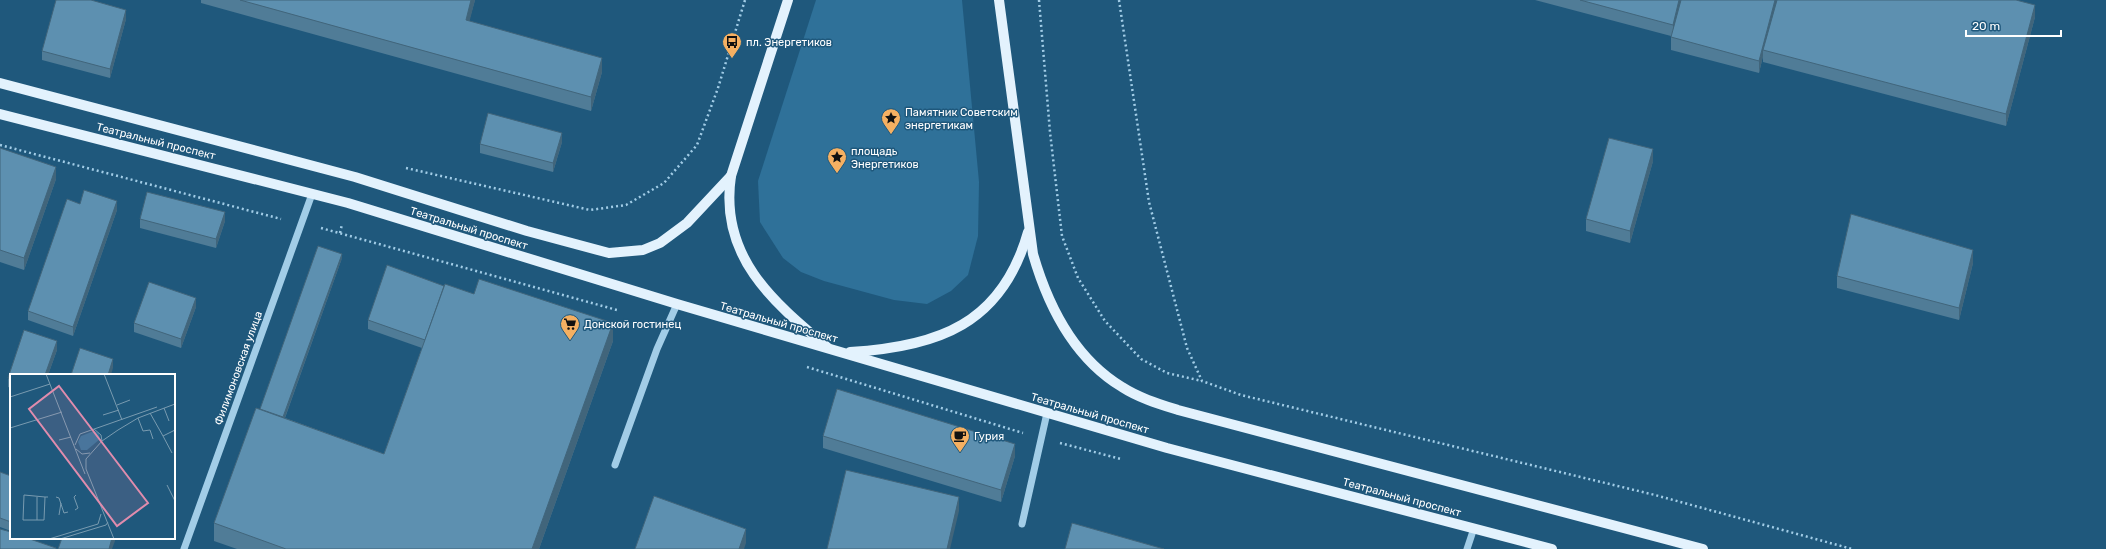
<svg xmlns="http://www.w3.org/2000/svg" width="2106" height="549" viewBox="0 0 2106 549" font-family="Rubik,sans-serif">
<rect width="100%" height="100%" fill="#1f587c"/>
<path fill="#2f7199" d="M816,0H962L979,182L978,236L968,275L951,291L927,304L894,300L824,281L801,272L783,258L760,222L758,181Z"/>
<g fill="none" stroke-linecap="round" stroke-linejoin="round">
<g stroke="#a2cde7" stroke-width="2.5" stroke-dasharray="2 3" stroke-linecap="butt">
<path d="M1039,0L1050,132L1062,236L1078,278L1105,321L1141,359L1167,373L1202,381"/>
<path d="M1119,0L1149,202L1187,348L1202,381L1241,395L1655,495L1852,549"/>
<path d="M0,145L281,219"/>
<path d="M406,168L590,210L626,205L664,183L697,145L718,88L745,0"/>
<path d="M321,228L617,310"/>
<path d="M340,233L342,224"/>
<path d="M807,367L1023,433"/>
<path d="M1060,443L1121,459"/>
</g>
<g stroke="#a2cde7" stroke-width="7">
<path d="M615,465L657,349L677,304"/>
<path d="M1022,524L1047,413"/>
<path d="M184,549L312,194"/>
<path d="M1467,549L1474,528"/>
</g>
<g stroke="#e3f2fd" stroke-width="10">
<path d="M788,0L731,176C719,256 772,301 827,347"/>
<path d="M999,0L1033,254C1048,306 1074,358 1122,387C1139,398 1159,404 1178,410L1703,549"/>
<path d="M0,83L355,177L527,231L609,253L643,250L660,243L687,223L731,176"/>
<path d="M0,114L348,203L677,304L1167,448L1552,549"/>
<path d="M850,352C938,347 1002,324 1028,232"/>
</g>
</g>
<g fill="#507c97">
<path d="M201,0H475L469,21L602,72L591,111L201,3Z"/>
<path d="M1535,0H2016L2035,17L2006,126L1763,62V56L1759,73L1671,50V36Z"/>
<path d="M126,19L110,78L42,60V51Z"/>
<path d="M562,142L553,172L480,153V144Z"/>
<path d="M0,148L56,179L24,270L0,262Z"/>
<path d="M1653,161L1630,243L1586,231V219Z"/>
<path d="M80,204L117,210L73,336L28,320V311Z"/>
<path d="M140,219L225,221L216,248L140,228Z"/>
<path d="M342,258L285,418L384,454L422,348L368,329V320L444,286L613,341L539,549H237L214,541V523L260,409Z"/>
<path d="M1973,263L1959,320L1837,288V276Z"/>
<path d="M196,307L181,348L134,332V323Z"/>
<path d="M24,330L57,341V350L48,375H11V388L8,387V378Z"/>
<path d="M823,436L1015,456L1001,502L823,448Z"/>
<path d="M0,472L11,476V531L0,527Z"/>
</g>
<g fill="#41657b">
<path d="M471,0H475L466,35V20Z"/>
<path d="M1679,0H1683L1673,37V25Z"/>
<path d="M1775,0H1779L1763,50V56L1759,73V61Z"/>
<path d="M2035,5V17L2006,126V114Z"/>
<path d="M126,10V19L110,78V69Z"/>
<path d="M602,58V72L591,111V97Z"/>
<path d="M562,133V142L553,172V163Z"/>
<path d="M1653,149V161L1630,243V231Z"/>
<path d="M56,167V179L24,270V258Z"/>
<path d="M117,201V210L73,336V327Z"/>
<path d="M225,212V221L216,248V239Z"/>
<path d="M1973,250V263L1959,320V308Z"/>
<path d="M342,254V258L279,434V429Z"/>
<path d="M196,298V307L181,348V339Z"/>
<path d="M613,323V341L539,549H532Z"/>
<path d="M57,341V350L48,375H45Z"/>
<path d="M113,359V368L111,375H108Z"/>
<path d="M1015,444V456L1001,502V490Z"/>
<path d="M959,497V511L950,549H947Z"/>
<path d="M746,529V543L744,549H739Z"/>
<path d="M112,538H115V541L112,549H109Z"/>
</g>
<g fill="#5d90b0" stroke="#41657b">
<path d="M56,0H91L126,10L110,69L42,51Z"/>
<path d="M240,0H471L466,20L602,58L591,97Z"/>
<path d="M1580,0H1679L1673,25Z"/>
<path d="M1681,0H1775L1759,61L1671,37Z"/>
<path d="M1777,0H2016L2035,5L2006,114L1763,50Z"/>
<path d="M488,113L562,133L553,163L480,144Z"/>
<path d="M1609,138L1653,149L1630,231L1586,219Z"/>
<path d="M0,148L56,167L24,258L0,250Z"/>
<path d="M84,190L117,201L73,327L28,311L67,199L80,204Z"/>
<path d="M147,192L225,212L216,239L140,219Z"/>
<path d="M1851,214L1973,250L1959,308L1837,276Z"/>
<path d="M318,246L342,254L283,417L260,409Z"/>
<path d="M387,265L444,286L425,340L368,320Z"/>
<path d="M479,279L613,323L532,549H286L214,523L256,408L384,454L445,284L474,294Z"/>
<path d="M149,282L196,298L181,339L134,323Z"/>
<path d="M24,330L57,341L45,375H11V379L8,378Z"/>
<path d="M80,348L113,359L108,375H71Z"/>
<path d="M837,389L1015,444L1001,490L823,436Z"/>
<path d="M846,470L959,497L947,549H827Z"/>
<path d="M0,472L11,476V522L0,518Z"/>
<path d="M654,496L746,529L739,549H635Z"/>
<path d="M1072,523L1164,549H1065Z"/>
<path d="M0,529L11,532V538H27L56,548V549H0Z"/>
<path d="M62,538H112L109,549H58Z"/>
</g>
<defs>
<symbol id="bus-pin" viewBox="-11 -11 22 30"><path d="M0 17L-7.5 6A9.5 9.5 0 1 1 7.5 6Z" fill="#f5b062" stroke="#1f587c"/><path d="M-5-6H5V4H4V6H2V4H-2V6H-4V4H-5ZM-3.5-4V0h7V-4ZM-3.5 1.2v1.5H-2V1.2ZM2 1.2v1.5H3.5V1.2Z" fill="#111"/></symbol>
<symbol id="sight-pin" viewBox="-11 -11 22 30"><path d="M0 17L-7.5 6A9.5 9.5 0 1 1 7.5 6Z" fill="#f5b062" stroke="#1f587c"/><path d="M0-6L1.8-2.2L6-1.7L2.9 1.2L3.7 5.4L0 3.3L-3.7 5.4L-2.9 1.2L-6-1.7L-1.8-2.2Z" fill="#111"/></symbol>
<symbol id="supermarket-pin" viewBox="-11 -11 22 30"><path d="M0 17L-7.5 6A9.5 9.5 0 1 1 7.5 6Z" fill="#f5b062" stroke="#1f587c"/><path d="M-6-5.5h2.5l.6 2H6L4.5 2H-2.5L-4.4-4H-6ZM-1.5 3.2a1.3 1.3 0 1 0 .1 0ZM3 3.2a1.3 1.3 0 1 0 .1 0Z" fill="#111"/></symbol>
<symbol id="cafe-pin" viewBox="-11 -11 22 30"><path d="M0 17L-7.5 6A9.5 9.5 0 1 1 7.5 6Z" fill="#f5b062" stroke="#1f587c"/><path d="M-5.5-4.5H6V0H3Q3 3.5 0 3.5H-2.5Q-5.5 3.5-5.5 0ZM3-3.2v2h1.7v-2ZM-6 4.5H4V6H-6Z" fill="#111"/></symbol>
</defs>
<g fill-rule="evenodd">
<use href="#bus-pin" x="721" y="31" width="22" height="30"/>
<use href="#sight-pin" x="880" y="107" width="22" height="30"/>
<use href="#sight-pin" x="826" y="146" width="22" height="30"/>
<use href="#supermarket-pin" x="559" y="313" width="22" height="30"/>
<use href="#cafe-pin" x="949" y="425" width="22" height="30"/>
</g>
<g text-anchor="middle" stroke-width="3" stroke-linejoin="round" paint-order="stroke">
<g font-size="11" fill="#fff" stroke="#1f587c" text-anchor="start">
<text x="746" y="46">пл. Энергетиков</text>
<text x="905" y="116">Памятник Советским<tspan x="905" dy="13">энергетикам</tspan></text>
<text x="851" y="155">площадь<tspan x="851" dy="13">Энергетиков</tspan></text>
<text x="584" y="328">Донской гостинец</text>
<text x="974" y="440">Гурия</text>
</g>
<g font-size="11" fill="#fff" stroke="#1f587c">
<text transform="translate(156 141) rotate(14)" y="4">Театральный проспект</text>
<text transform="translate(469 228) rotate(17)" y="4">Театральный проспект</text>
<text transform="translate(779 322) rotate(16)" y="4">Театральный проспект</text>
<text transform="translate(238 368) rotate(-70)" y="4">Филимоновская улица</text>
<text transform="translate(1090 413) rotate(16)" y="4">Театральный проспект</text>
<text transform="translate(1402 497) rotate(15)" y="4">Театральный проспект</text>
</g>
</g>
<g transform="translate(10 374)">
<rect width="165" height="165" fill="#1f587c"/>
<path d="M84,57L89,59L90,65L77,76H71L68,68L71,62Z" fill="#2f7199"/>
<path fill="none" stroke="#799bb0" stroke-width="1" d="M36,0L75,100M94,0L112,46M0,23L40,10M107,31L120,26M154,34L159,47M140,39L153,62L165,56M93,41L109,36M128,44L133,57L140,56L143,65M0,54L52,38M84,55L91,61L92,67M153,62L162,79M49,66L61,63M65,71L70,60L147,33M66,75L72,80L80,79M157,111L165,127M35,123L14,121L13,146H34L35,123H38M46,123L49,124L54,139L58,138M65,136L68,134L64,123L66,121M49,141L51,129M27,146V123M39,165L88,150L91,140M50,165L96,151L98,148M104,165L76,95V85L92,67L108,56L128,44L165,30"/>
<path fill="#e08cad" fill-opacity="0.15" stroke="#e08cad" stroke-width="2" d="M49,12L138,129L107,152L19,35Z"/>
<rect width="165" height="165" fill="none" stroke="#fff" stroke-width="2"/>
</g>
<path d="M1966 30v6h95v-6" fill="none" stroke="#ffffff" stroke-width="2"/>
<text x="1972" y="30" font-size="12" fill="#ffffff" stroke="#1f587c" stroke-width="3" paint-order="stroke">20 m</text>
</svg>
